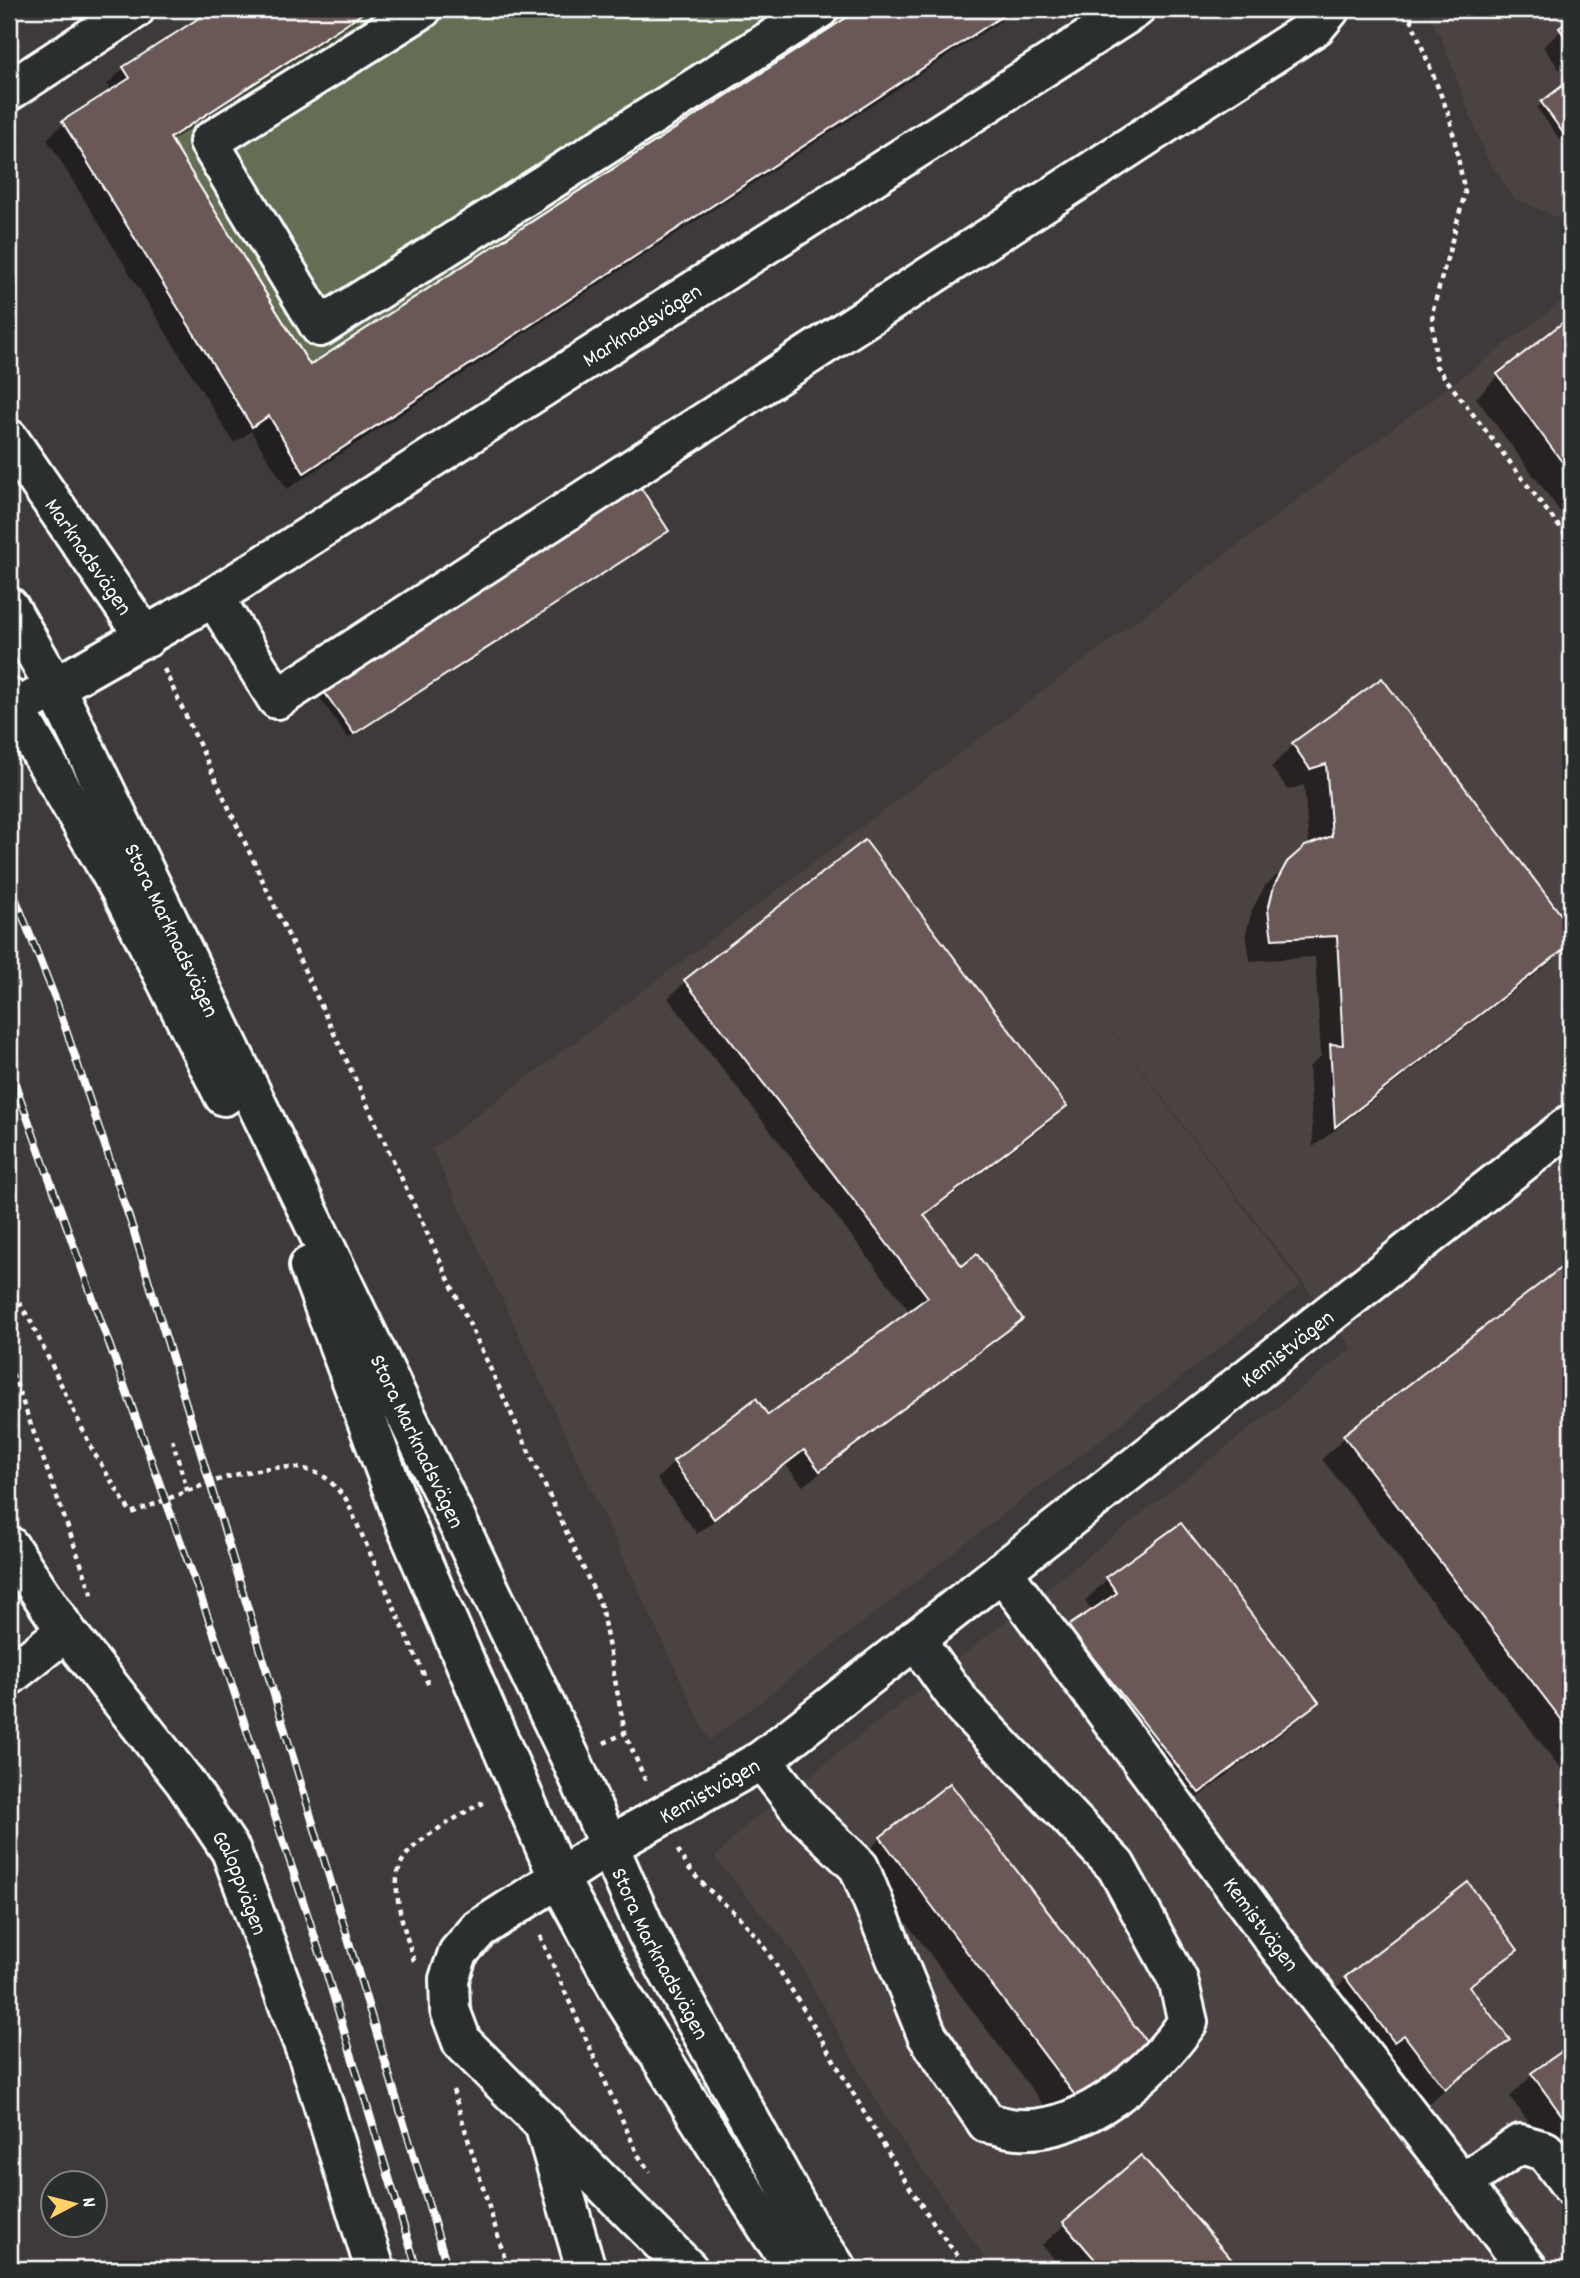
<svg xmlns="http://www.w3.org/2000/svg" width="1580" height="2278" viewBox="0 0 1580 2278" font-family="Dekko,sans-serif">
<rect width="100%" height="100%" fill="#3e3a3a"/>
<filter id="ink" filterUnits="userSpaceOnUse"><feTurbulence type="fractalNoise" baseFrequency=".0143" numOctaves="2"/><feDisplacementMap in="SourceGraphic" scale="14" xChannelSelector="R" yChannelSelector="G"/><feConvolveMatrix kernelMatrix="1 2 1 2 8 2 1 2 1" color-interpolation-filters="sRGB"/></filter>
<g filter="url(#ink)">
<g fill="#4c4343">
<path d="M1427,9H1571V224L1514,198L1486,157L1445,47Z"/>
<path d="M1571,295V2269H998L983,2255L884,2115L792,1950L715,1858L742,1829L1352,1348L1074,980L1301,1285L709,1741L432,1149Z"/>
</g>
<path fill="#646e55" stroke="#b2b6aa" stroke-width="2" d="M369,9H860L310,365L170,138Z"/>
<g fill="#0007">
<path d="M216,9H376L170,142L309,367L863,9H1019L287,489L251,431L234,443L47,139L64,123L111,92L107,85L124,68Z"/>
<path d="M1571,22V85L1543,47Z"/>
<path d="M1561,89L1571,103V148L1568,151L1537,108Z"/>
<path d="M1571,319V526L1476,398L1498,376Z"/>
<path d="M667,531L348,738L316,692Z"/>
<path d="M1381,680L1571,931V943L1554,960L1313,1147L1309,1067L1321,1056L1315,957L1250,961L1246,933L1252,910L1265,886L1309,846L1304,785L1288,790L1271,767L1293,745Z"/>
<path d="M864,843L1065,1106L1048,1123L923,1218L962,1269L1021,1318L1004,1335L803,1486L786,1465L697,1534L657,1479L674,1462L768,1418L910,1312L668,998L685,982Z"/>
<path d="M1571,1262V1782L1322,1459L1345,1437Z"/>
<path d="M1181,1526L1316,1702L1294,1724L1176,1814L1047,1649L1069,1627L1092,1612L1085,1601L1107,1579Z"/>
<path d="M1571,1794V1822L1559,1804Z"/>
<path d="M881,1838L1148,2046L1057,2123L859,1860Z"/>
<path d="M1516,1950L1469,1988L1507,2040L1490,2056L1427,2104L1386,2050L1376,2058L1330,1995L1346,1978Z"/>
<path d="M1571,2047V2180L1510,2097L1532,2075Z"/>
<path d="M1140,2158L1237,2269H1062L1042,2245Z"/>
</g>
<g fill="#6b5957" stroke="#fff" stroke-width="2">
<path d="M213,9H369L170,138L310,365L860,9H1013L304,473L269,416L252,427L62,121L130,78L123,67Z"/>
<path d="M1571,19V45L1559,28Z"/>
<path d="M1562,86L1571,100V144L1541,102Z"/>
<path d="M1571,316V474L1497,374Z"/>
<path d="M634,477L669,531L354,734L320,686Z"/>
<path d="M1382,678L1571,928V944L1335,1127L1330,1044L1343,1045L1337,936L1272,939L1268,910L1274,886L1287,862L1305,846L1332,836L1326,764L1310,769L1292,743Z"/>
<path d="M865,840L1067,1106L924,1215L962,1266L977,1254L1023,1319L820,1471L804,1450L714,1519L673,1461L756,1398L768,1415L928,1297L684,980Z"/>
<path d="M1571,1260V1732L1343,1435Z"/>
<path d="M1181,1523L1319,1702L1199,1793L1068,1626L1117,1593L1106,1577Z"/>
<path d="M950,1783L1150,2046L1080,2102L880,1837Z"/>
<path d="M1571,1792V1810L1563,1798Z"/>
<path d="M1468,1882L1518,1950L1469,1986L1510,2040L1445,2089L1404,2035L1394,2042L1345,1977Z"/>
<path d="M1571,2045V2128L1531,2073Z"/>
<path d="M1141,2155L1240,2269H1103L1063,2222Z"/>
</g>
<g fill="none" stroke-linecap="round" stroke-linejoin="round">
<defs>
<g id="minor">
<path d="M422,9L209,142L320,327L819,9"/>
<path d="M9,91L135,9"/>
<path id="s1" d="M9,439L146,638"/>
<path d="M214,597L277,699L1316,26L1330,9"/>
<path id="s2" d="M9,607L56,689L202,990L571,1759L647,1933L808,2226L837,2269"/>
<path d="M9,698L126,900L224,1096"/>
<path id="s3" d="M34,699L214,597L1135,9"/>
<path d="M309,1266L406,1525L559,1879L623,1997L772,2235L797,2269"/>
<path id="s4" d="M9,1546L66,1631L185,1782L231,1851L309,2059L375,2269"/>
<path id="s5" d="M1002,1571L1276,1943L1528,2269"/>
<path d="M9,1676L66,1631"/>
<path d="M762,1760L804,1814L859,1867L927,2035L987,2123C998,2125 1009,2129 1019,2129C1084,2133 1153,2072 1188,2022L1178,1980L1116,1866L963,1706L915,1639"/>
<path d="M544,2124L586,2269"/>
<path d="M1462,2183L1520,2144L1545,2151L1571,2186"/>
<path id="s6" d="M688,2269L462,2042L450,2010L449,1979L458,1953L479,1929L610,1845L762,1760L1571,1124"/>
</g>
</defs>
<use href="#minor" stroke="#fff" stroke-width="44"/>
<g stroke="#fff" stroke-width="4.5" stroke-dasharray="5 5" stroke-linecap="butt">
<path d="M1407,9L1450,118L1465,193L1432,313L1436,366L1571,542"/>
<path d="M164,669L601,1606L625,1733L646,1782"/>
<path d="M9,1285L31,1322L94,1453L131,1513C183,1495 271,1448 323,1476C332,1481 339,1492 346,1499L429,1686"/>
<path d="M9,1364L93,1597"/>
<path d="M172,1439L188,1493"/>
<path d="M604,1743L625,1733"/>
<path d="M678,1850C696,1888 736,1907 759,1940C833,2047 887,2168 968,2269"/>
<path d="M540,1936L638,2155L650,2172"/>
<path d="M414,1961C381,1856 391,1857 481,1803L483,1806"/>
<path d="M453,2090L508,2269"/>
</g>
<use href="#minor" stroke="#2a2d2e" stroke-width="38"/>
<defs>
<g id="rail">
<path d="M9,882L57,1003L133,1229L448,2269"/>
<path d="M9,1067L226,1667L323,1962L417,2269"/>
</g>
</defs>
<use href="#rail" stroke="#fff" stroke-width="8"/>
<use href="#rail" stroke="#2a2d2e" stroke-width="5" stroke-dasharray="16" stroke-linecap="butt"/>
</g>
</g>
<g text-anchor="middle" stroke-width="7" stroke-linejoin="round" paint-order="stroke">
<g font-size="23" fill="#fff" stroke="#2a2d2e">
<text dy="8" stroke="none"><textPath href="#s3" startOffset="714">Marknadsvägen</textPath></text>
<text dy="8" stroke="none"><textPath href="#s1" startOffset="142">Marknadsvägen</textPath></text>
<text dy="8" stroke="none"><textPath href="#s2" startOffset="362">Stora Marknadsvägen</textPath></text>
<text dy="8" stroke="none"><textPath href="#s6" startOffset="1442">Kemistvägen</textPath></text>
<text dy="8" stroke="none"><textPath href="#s2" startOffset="929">Stora Marknadsvägen</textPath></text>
<text dy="8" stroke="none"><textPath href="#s6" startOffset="714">Kemistvägen</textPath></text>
<text dy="8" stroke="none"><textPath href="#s4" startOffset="410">Galoppvägen</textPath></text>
<text dy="8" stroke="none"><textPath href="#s5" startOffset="438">Kemistvägen</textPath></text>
<text dy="8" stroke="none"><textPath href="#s2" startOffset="1496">Stora Marknadsvägen</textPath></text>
</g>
</g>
<rect width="1580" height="2278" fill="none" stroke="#2a2d2e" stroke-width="35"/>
<rect x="18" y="18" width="1545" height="2243" fill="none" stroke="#fff" stroke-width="2.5" filter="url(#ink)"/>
<g transform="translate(74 2204) rotate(83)"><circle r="33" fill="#2a2d2e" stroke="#7f8182" stroke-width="2"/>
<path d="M0-5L12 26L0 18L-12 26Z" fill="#ffd166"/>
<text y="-10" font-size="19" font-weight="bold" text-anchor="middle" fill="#ffffff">N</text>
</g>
</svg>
